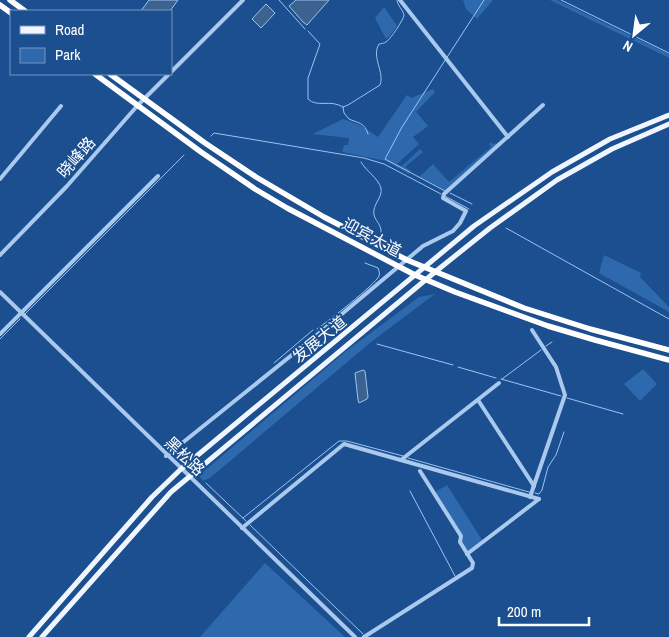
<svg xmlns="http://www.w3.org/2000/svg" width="669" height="637" viewBox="0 0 669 637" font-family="'Archivo Narrow','Noto Sans SC',sans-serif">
<rect width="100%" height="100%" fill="#1b4f8f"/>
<g fill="#2e69ad">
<path d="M463,0H493L477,19L466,9Z"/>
<path d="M550,0H557L669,54V58Z"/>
<path d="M384,7L397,26L389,37L386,39L375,18Z"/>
<path d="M433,89L435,92L416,112L428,126L413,137L419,144L397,164L402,166L420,149L423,152L405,167L411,171L409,174L386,161L342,152L344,145H348L349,138L313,134L343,119L360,125L378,137L407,95L411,98Z"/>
<path d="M491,142L493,144L496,143L498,145L446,191L419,177L433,164L449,182L491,147L489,144Z"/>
<path d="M604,255L641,273L640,277L669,307V312L599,273Z"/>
<path d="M435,294L371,342L210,478L203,481L200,477L203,472L345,352L419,297Z"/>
<path d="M643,369L657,384L640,401L624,384Z"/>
<path d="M447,485L482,540L468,551L462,541V535L435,492Z"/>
<path d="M265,563L345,637H200Z"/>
</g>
<g fill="#3c6290" stroke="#9cc4f0">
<path d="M149,0H178L170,11H141Z"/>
<path d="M296,0H329L307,25L303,22L289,6Z"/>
<path d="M266,4L275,13L261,28L252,19Z"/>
<path d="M363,370L365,371L368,397L367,399L359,403L358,400L355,373Z"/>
</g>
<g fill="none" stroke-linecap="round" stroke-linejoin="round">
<g stroke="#9cc4f0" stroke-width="1">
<path d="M279,0L305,29"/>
<path d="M561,0L669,53"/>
<path d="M308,31L320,44L308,78V99C317,108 330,99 343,107L344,113L349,119C357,123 365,122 368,134"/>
<path d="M343,107L348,105L380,85C385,72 371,57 379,44C380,44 385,43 386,42C390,40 404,19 404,15C403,10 397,5 397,0"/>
<path d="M211,136L214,133L364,158L384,164L441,194"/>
<path d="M361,162C366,171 378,178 381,188C383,198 372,204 374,215C376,222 382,225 381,233"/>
<path d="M445,191L385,159L402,127L484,0"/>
<path d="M450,193L472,204"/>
<path d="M445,196L469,209"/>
<path d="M506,228L669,319"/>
<path d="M25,314L184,155"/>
<path d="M317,329C327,322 375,285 379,276C380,273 379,271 378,268L365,263"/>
<path d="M0,339L20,319"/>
<path d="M377,344L453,365"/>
<path d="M546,346L552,342"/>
<path d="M274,363L313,330"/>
<path d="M458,367L496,378"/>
<path d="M501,379L561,396"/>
<path d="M502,379L541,350"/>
<path d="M567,398L623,414"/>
<path d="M408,458L529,492"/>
<path d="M206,483L246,521"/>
<path d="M410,491L455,576"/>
<path d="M535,493L539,494L542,490L548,467L556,455L564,432"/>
<path d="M243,518L339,441H347L403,456"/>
<path d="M250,525L363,634"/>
</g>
<g stroke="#a9c9ee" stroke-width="4">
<path d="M400,0L508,137"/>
<path d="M171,72L243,0"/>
<path d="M0,179L61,106"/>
<path d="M0,255L67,186L138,105L169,74"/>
<path d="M0,292L355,637"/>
<path d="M0,334L158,176"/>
<path d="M478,400L534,486"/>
<path d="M166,456L318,334L423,246L453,231L460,223L466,211L443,198L444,194L543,105"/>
<path d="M401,460L499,383"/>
<path d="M530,497L565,395L556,367L532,330"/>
<path d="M242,528L344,444L539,499"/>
<path d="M467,554L539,499"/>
<path d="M364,637L472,568L473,563L460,542L461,536L420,471"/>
</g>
<g stroke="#f0f6ff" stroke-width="5">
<path d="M29,637L152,497L181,469L474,226L552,172L610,139L669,115"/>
<path d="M42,637L171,492L435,272L490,228L557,180L612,149L669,124"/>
</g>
<g stroke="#fff" stroke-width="5.5">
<path d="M10,0L25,11"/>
<path d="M0,5L11,13"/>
<path d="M95,74L201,152L255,189L287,208L415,275L455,292L548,326L595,340L669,360"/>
<path d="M110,74L205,143L256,177L324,217L407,260L524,308L590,329L669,350"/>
</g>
</g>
<g text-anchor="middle" stroke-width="4" stroke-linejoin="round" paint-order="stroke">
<g font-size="16" fill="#fff" stroke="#1b4f8f">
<text transform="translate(76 157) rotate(-49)" y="6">晓峰路</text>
<text transform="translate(372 237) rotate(28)" y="6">迎宾大道</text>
<text transform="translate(319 339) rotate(-39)" y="6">发展大道</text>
<text transform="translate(185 456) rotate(44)" y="6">黑松路</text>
</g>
</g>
<rect x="10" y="10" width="162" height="65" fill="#1b4f8f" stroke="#7695bc"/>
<rect x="20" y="26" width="25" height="8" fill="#f0f6ff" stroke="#7695bc"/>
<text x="55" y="35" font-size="15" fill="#ffffff">Road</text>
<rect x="20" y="48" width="25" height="15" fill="#2e69ad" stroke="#7695bc"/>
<text x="55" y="60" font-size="15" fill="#ffffff">Park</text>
<g transform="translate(634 35) rotate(209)" stroke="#1b4f8f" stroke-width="4" paint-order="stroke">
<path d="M0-4L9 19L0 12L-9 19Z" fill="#ffffff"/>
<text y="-8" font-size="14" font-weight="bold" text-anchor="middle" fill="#ffffff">N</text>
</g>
<path d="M499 617v8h90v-8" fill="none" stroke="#ffffff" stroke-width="2.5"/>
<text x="507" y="617" font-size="15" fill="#ffffff" stroke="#1b4f8f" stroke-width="4" paint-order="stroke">200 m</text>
</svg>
